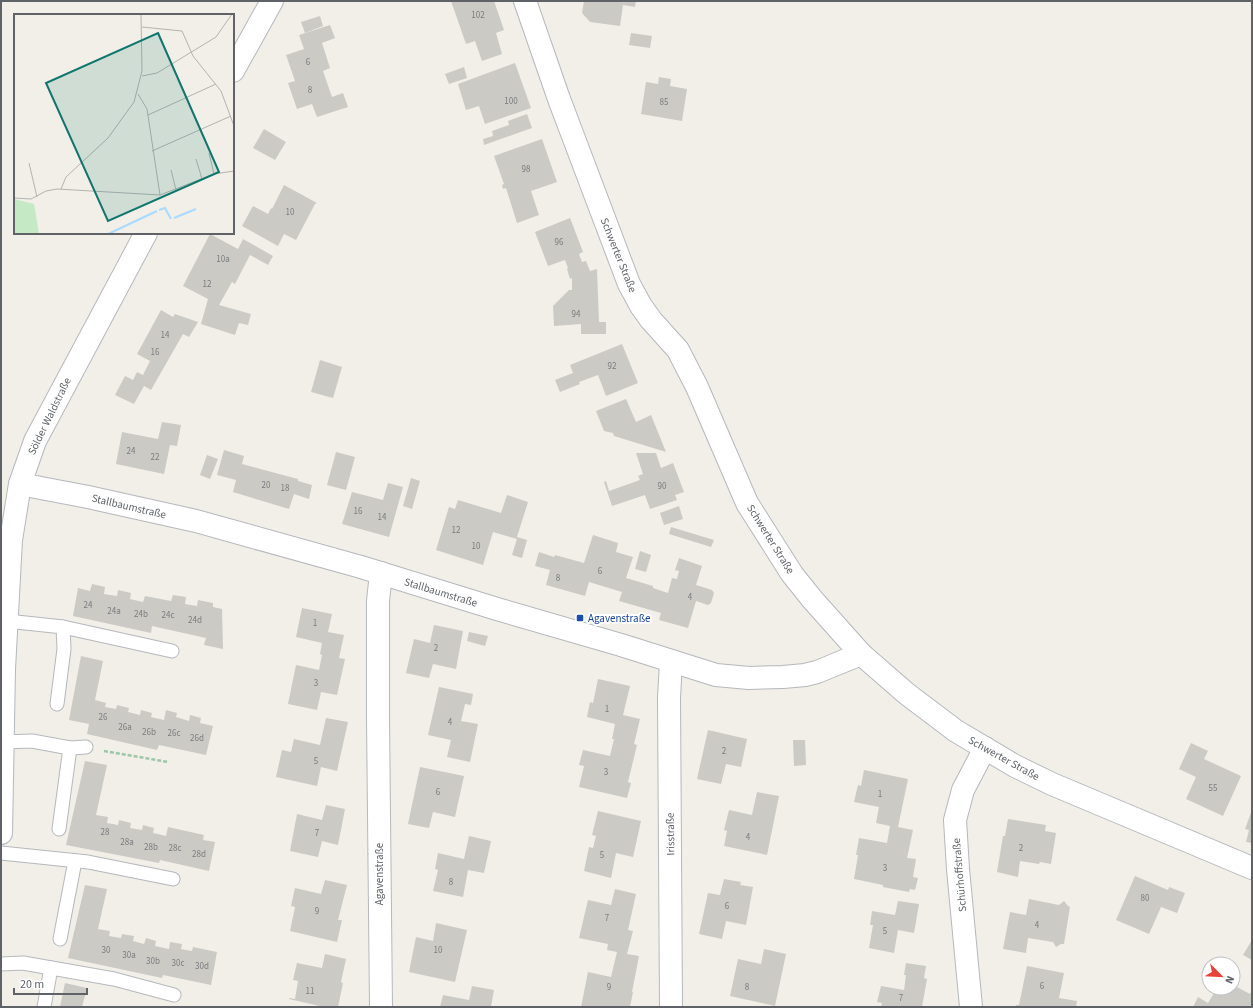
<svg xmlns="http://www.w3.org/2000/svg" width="1253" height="1008" viewBox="0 0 1253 1008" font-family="'Source Sans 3',sans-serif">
<rect width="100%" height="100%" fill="#f1efe8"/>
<g fill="#cccac5">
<path d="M451,1H494L504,30L496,33L502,54L482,61L475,41L466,44Z"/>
<path d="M584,1H636L635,7L623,5L620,26L590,22L582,13Z"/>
<path d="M320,16L323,26L305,33L301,22Z"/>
<path d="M330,25L335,38L322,43L330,68L323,71L332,97L343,93L348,107L317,117L312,104L297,109L288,83L295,81L286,55L304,49L299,35Z"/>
<path d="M631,33L652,36L650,48L629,45Z"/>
<path d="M515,63L531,108L485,124L479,106L466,110L458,84Z"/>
<path d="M464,67L467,78L449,84L445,74Z"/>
<path d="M659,77L671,79L670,86L687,89L682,121L641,114L646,82L658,84Z"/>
<path d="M527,114L532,128L484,145L483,139L493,136L492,131L509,125L508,121Z"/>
<path d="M264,129L286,142L275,160L253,148Z"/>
<path d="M542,139L557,182L531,191L539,215L517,223L506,188L503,189L502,185L504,184L494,156Z"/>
<path d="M284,185L317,203L315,204L296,240L284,234L278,246L242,226L253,206L268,214L271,208L272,209Z"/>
<path d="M570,218L583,252L579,254L582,262L586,261L590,271L597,269L599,322H606V334H581V324L554,326L553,306L569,290H572V278L570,279L567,269L568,268L565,260L548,266L535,232Z"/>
<path d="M210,234L238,249L243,239L273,256L268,265L250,255L235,284L232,282L219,305L251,314L248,325L239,323L235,335L201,324L208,299L183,286Z"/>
<path d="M161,310L173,317L175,314L198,322L189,337L183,334L151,390L144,386L134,404L115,395L125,376L133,380L137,372L143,375L150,361L137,354Z"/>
<path d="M622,344L638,383L606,396L598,375L579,382L580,384L560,392L555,380L573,373L570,365Z"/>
<path d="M320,360L342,367L333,398L311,392Z"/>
<path d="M626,399L636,422L651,415L666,452L614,436L613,433L604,431L596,411Z"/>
<path d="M162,422L181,425L177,446L170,445L164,474L116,464L122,432L158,439Z"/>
<path d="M224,450L244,456L242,464L298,479V481L312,485L309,499L294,494L289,509L233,492L236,480L217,475Z"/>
<path d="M336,452L355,457L346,490L327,485Z"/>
<path d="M636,453H656L661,468L673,463L684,492L675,495L677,500L650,509L645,495L612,506L604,482L606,481L609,491L640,480L638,476L643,474Z"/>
<path d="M207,455L218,459L210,479L200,475Z"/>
<path d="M411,478L420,481L412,509L403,506Z"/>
<path d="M388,483L403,487L389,537L342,524L352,492L383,500Z"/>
<path d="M507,495L528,502L517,537L527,540L522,558L512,555L517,539L493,532L483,565L436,550L449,507L455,509L458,500L501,513Z"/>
<path d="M679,506L683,519L664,525L660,513Z"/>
<path d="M671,527L714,540L711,547L669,534Z"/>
<path d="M593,535L618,543L616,552L633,557L626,578L653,586V588L668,593L672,578L677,579L679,571L675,570L679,558L702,566L696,585L712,590L714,593L711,603L708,605L696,601L688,628L659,620L661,613L619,601L622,592L589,582L585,596L546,585L550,570L535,566L539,552L554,557L555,555L584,563Z"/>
<path d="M640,551L651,555L646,572L635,569Z"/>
<path d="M92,584L105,587L104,594L117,596L118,590L131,593L130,599L143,602L145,596L171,601L173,595L186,597L185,604L197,606L198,600L213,603V607L222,609L223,649L204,645L206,638L152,626L151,633L73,616L78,588L90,591Z"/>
<path d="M302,608L332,614L328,632L344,635L339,658L345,659L337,695L321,692L317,710L288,704L296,665L319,670L322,655L320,654L322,643L296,637Z"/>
<path d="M434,625L463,631L456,669L433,664L429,678L406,673L414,639L430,643Z"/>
<path d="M469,632L488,636L485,646L467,641Z"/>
<path d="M81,656L103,661L95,700L106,703L105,707L116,709L117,705L129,708L128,712L140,715L141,710L152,713L151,717L164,720L166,710L177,713L176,717L189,721L190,715L201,718L200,723L213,726L206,755L159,745L157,750L87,734L89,724L69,720Z"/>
<path d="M598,679L630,686L623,715L640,719L634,744L637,745L628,782L631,783L627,798L579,787L584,766L579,765L583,750L610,756L614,739H612L615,724L587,717L590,702L593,703Z"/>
<path d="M439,687L473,694L471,705L465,704L461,721L478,724L470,762L447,757L451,740L428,735Z"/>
<path d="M326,718L348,722L337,771L321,767L317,786L276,777L282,750L291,752L294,739L320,745Z"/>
<path d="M708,730L747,739L741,767L726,764L721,784L697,779Z"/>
<path d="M793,740H805L806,765L794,766Z"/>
<path d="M1191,743L1208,751L1204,759L1241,776L1223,816L1186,799L1196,777L1179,769Z"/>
<path d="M85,761L107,765L96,815L108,817L107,823L118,825L119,820L131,823L130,828L142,830L143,825L154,828L153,833L166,836L168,827L204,835L203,840L215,842L209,871L160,860L159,863L66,845Z"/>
<path d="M420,767L464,776L455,817L433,812L429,828L408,824Z"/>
<path d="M864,770L908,779L898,827L913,830L907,858L916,859L913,877L918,878L915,890L910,889L909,892L883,887V885L854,879L858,855H856L859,838L887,843L890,826L876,823L879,807L854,802L858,785L861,786Z"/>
<path d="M757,792L779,796L767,855L724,846L727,831L724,830L729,810L752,815Z"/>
<path d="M326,805L345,809L338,845L322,841L318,857L290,851L297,814L322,820Z"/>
<path d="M1252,810V843L1246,842L1249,830L1245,829Z"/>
<path d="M598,811L641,821L633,857L616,853L611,878L584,871L589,847L593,848L596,836L592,835Z"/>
<path d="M1008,819L1046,825L1045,831L1056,833L1051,864L1040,862L1039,864L1020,861L1018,877L997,872L1003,836H1005Z"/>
<path d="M469,836L491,841L484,873L468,870L463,897L433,891L438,870L435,869L438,853L464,859Z"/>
<path d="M1135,876L1168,890L1169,887L1185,893L1177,913L1161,907L1149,934L1116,920Z"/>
<path d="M724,879L741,882L740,885L753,887L746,925L726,921L722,939L699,934L708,893L720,895Z"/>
<path d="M325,880L347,885L338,920H342L337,942L290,931L295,907L291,906L295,888L321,894Z"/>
<path d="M85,885L107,889L98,929L110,931L109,936L121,938L122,934L134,936L133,941L144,944L146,938L156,941L155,946L169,949L170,942L182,944L181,949L192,951L193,947L217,952L211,985L163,975L162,978L68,958Z"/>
<path d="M615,889L636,894L628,930L633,931L627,954L639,956L632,992H633L630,1007H581L588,972L611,977L617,952L607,950L608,944L579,938L588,900L611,905Z"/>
<path d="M1029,899L1059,905L1064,901L1068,906L1070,907L1064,944H1061L1056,947L1053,942L1028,938L1026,953L1003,949L1010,912L1026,915Z"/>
<path d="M898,901L919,904L914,933L898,930L894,953L869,948L873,925H870L872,911L895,915Z"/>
<path d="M436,923L467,930L455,982L409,972L416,937L433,941Z"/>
<path d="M1252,940V960L1243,955Z"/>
<path d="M764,949L786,954L775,1006L730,996L738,959L761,964Z"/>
<path d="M325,954L346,959L341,982L343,983L338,1007H324L289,999V998L295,999L298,981L293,980L297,963L322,968Z"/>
<path d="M906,963L926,966L924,978L927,979L922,1007H881L882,1003L877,1002L881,986L904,990L906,975H904Z"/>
<path d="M1027,966L1064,973L1059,998L1077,1001L1076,1007H1015L1016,1005H1019Z"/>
<path d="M65,983L87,988L82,1007H60Z"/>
<path d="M1233,985L1250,994L1252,990V1007H1193L1198,997L1208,1003L1217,988H1233Z"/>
<path d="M472,986L494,990L491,1007H440L443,995L469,1000Z"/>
</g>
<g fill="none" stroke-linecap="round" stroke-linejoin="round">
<defs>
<g id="service">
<path d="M7,621L63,627L172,651"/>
<path d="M57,704L64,649L63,627"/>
<path d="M3,742L32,741L70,748L86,747"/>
<path d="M59,829L70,748"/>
<path d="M1,853L88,862L173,879"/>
<path d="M60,939L75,861"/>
<path d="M1,964L23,963L114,979L174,995"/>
<path d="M44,1007L51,968"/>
</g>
<g id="minor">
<path d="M525,1L559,99L629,284L641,306L651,320L678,350L697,387L747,503L792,574L812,599L861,654L907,694L956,731L1015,766L1052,784L1252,868"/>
<path d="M20,484L88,497L196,521L361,567L497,609L621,645L716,675L749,678L783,677L805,675L817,672L861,654"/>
<path d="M381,573L378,601V718L381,1007"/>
<path d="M671,661L669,698L671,1007"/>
<path d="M971,1007L958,869L955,820L963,790L985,748"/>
</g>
<g id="tertiary">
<path d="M233,71L272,1"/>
<path d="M1,833L4,669L11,540L20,484L35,441L146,233"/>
</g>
</defs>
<use href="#service" stroke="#b5b8bc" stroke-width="15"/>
<use href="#minor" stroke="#b5b8bc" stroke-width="24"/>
<use href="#tertiary" stroke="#b5b8bc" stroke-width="24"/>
<path stroke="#9cc7a9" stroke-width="2.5" stroke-dasharray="4 2" stroke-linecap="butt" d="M104,751L168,762"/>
<use href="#service" stroke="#fff" stroke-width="13"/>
<use href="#minor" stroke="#fff" stroke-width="22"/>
<use href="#tertiary" stroke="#fff" stroke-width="22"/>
</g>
<rect fill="#1a4fb4" stroke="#fff" stroke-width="1.5" x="576" y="614" width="8" height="8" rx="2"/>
<g text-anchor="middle" stroke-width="4" stroke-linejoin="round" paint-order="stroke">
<g font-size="9" fill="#7a7d7f">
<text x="478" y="18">102</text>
<text x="308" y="65">6</text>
<text x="310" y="93">8</text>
<text x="511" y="104">100</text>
<text x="664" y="105">85</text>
<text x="526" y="172">98</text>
<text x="290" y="215">10</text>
<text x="559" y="245">96</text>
<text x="223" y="262">10a</text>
<text x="207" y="287">12</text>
<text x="576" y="317">94</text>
<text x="165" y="338">14</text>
<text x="155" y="355">16</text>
<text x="612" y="369">92</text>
<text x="131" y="454">24</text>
<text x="155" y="460">22</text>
<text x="266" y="488">20</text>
<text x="662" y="489">90</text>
<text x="285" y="491">18</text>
<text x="358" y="514">16</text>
<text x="382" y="520">14</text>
<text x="456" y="533">12</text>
<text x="476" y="549">10</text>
<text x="600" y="574">6</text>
<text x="558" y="581">8</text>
<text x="690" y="600">4</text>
<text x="88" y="608">24</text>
<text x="114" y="614">24a</text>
<text x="141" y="617">24b</text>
<text x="168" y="618">24c</text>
<text x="195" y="623">24d</text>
<text x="315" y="626">1</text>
<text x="436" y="651">2</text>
<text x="316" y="686">3</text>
<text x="607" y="712">1</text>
<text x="103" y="720">26</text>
<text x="450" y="725">4</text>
<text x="125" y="730">26a</text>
<text x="149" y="735">26b</text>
<text x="174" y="736">26c</text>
<text x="197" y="741">26d</text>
<text x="724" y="754">2</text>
<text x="316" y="764">5</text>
<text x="606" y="775">3</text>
<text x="1213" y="791">55</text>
<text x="438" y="795">6</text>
<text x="880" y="797">1</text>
<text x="105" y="835">28</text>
<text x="317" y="836">7</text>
<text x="748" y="840">4</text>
<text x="127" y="845">28a</text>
<text x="151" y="850">28b</text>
<text x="175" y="851">28c</text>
<text x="1021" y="851">2</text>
<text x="199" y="857">28d</text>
<text x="602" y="858">5</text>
<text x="885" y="871">3</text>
<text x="451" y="885">8</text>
<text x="1145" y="901">80</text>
<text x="727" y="909">6</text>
<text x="317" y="914">9</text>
<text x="607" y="921">7</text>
<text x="1037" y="928">4</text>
<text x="885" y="934">5</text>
<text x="106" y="953">30</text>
<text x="438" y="953">10</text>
<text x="129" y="958">30a</text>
<text x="153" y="964">30b</text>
<text x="178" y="966">30c</text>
<text x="202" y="969">30d</text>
<text x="1042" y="989">6</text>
<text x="609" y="990">9</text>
<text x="747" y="990">8</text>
<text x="310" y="994">11</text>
<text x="901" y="1001">7</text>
</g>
<g font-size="11" fill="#5f6368" stroke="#fff">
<text transform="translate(619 255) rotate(68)" y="4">Schwerter Straße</text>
<text transform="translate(49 416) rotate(-64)" y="4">Sölder Waldstraße</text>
<text transform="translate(129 506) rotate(13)" y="4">Stallbaumstraße</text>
<text transform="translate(771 539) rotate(58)" y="4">Schwerter Straße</text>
<text transform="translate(441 592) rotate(17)" y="4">Stallbaumstraße</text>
<text transform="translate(1004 758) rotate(29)" y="4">Schwerter Straße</text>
<text transform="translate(670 834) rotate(-91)" y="4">Irisstraße</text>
<text transform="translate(379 874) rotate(-90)" y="4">Agavenstraße</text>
<text transform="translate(959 875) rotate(-95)" y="4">Schürhoffstraße</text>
</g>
<g font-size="11" fill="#164399" stroke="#fff" text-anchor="start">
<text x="588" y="622">Agavenstraße</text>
</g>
</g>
<g transform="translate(14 14)">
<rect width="220" height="220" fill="#f1efe8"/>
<path d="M0,185L20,190L25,220H0Z" fill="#c5e8c5"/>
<path fill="none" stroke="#aadaff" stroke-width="2" d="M145,196L151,194L157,205M160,204L182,195M94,220L143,197"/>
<path fill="none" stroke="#b3b3b1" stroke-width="1" d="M128,13L168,17L179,42L207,77L220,112M128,62L143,59L202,23L218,0M124,80L133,95L146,181M134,101L202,70M138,137L217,102M195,139L200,160M182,145L188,165M15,149L23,183M157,156L162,176M47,175L52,163L94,124L120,88L128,57L127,0M0,184L17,185L32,177L43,175L146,181L200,160L220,157"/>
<path fill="#0f766e" fill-opacity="0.15" stroke="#0f766e" stroke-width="2" d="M144,19L205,158L94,207L32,69Z"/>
<rect width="220" height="220" fill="none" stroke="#5f6368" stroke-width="2"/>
</g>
<rect width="1253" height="1008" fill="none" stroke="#5f6368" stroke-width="4"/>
<g transform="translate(1221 976) rotate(114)"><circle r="19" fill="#ffffff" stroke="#bfc1c3"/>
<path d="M0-3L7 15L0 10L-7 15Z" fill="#ea4335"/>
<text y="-6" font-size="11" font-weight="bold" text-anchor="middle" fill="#5f6368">N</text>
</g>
<path d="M14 988v6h73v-6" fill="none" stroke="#5f6368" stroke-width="2"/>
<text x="20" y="988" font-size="12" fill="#5f6368" stroke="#ffffff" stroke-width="3" paint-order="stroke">20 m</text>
</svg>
